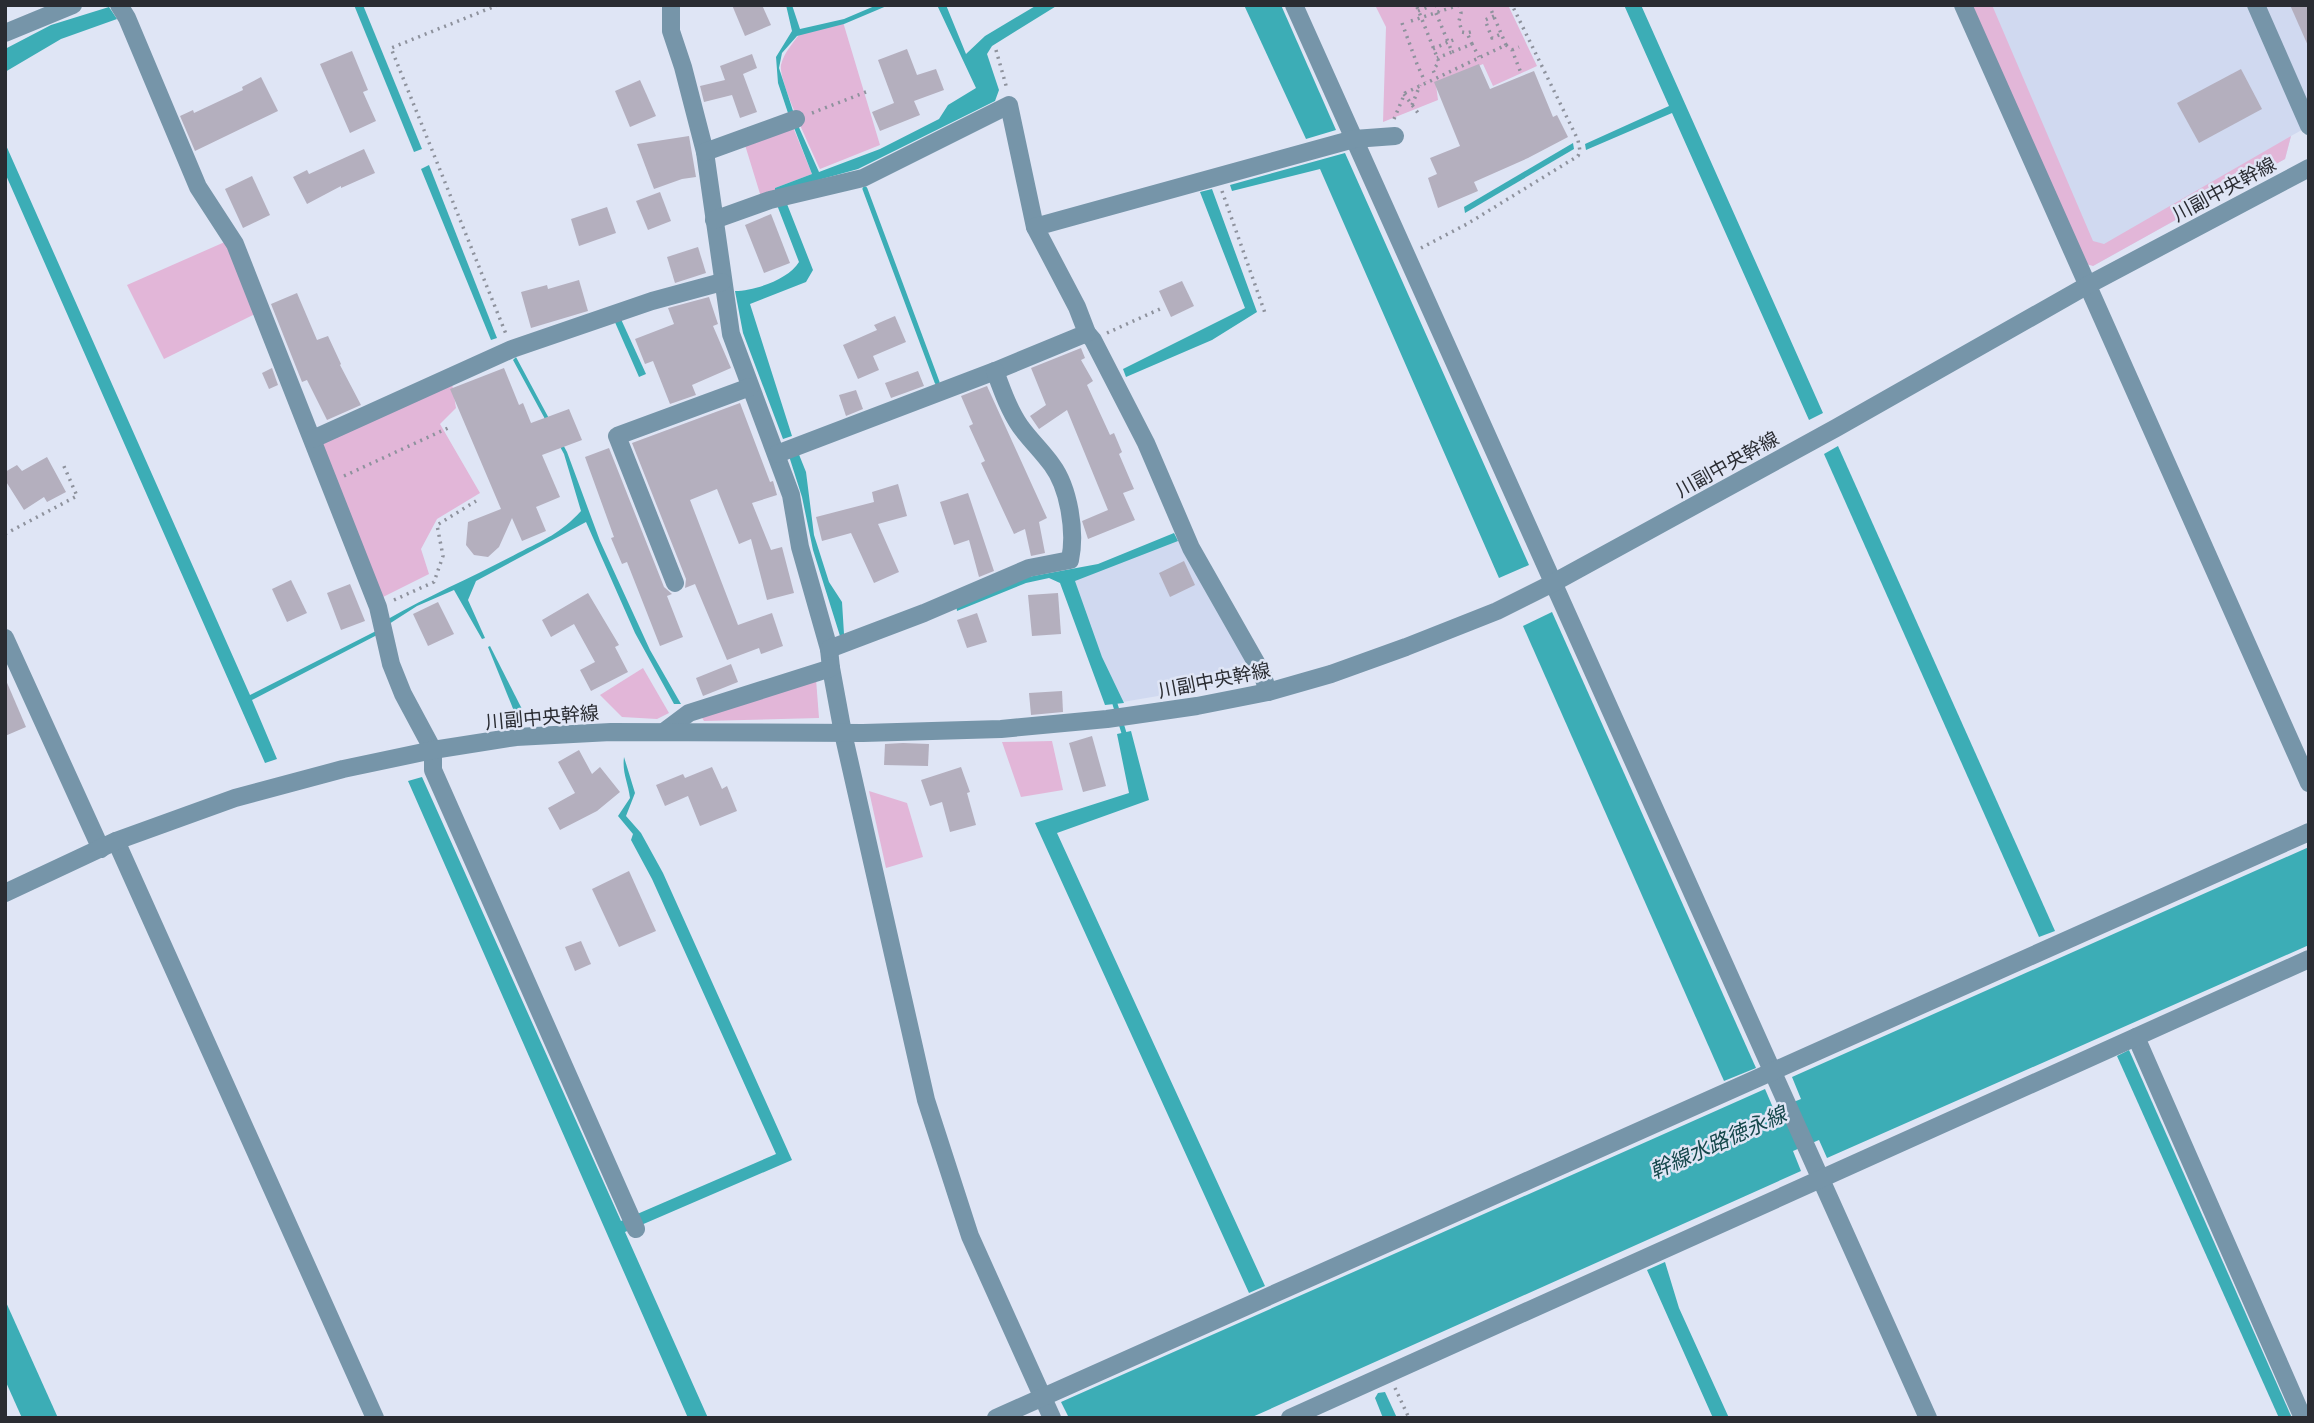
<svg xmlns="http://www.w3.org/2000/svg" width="2314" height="1423" viewBox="0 0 2314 1423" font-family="Merriweather,'Noto Sans JP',serif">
<rect width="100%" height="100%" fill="#dfe5f5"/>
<g fill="#d0d9f0">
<path d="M1971,5H2309V126L2291,136L2285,159L2093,266Z"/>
<path d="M1178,535L1258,679L1111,704L1068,580Z"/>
</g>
<g fill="#e2b6d8">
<path d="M1375,5H1508L1537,66L1493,86L1483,64L1436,85L1438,100L1383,122L1386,27Z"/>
<path d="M1971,5H1992L2093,241L2104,244L2291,136L2285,159L2093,266L2086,264Z"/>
<path d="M843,22L880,145L820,169C812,151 778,80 781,65C784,52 794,42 801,32Z"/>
<path d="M793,127L812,174L775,188V192L761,197L745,145Z"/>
<path d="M227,241L257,313L164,359L127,285Z"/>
<path d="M452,383L456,408L440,424L480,493L437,519L421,549L429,574L381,598L320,441Z"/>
<path d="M643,668L669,713L657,719L622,717L600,695Z"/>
<path d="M816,679L819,718L704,721L699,713Z"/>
<path d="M1052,741L1063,790L1021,797L1002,742Z"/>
<path d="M869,791L907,803L923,857L886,868Z"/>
</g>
<g fill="#3cadb6">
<path d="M354,5H363L422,149L414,152Z"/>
<path d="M786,5H792L800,29L844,19L877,5H889L844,24L797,36L782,53L779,68L794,114L789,116L778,83L776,57L792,31Z"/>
<path d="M937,5H946L966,54L985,36L1037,5H1058L992,46L987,54L999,90L995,101L858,169L775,192V188L812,174L793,125L797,123L819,172L880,149L939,119L948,105L976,88Z"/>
<path d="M1244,5H1281L1336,130L1306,139Z"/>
<path d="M1624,5H1641L1823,413L1809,420L1672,113L1586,150L1585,144L1669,106Z"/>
<path d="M109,7L117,19L61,39L5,72V49L51,25Z"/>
<path d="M5,143L250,695L376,631L377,635L252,700L277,759L265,763L5,173Z"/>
<path d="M1573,143L1574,149L1465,213L1464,207Z"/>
<path d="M1345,153L1529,565L1499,578L1320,169L1232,191L1230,185Z"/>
<path d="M429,165L497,338L491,340L421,169Z"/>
<path d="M1212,189L1257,312L1212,340L1126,377L1123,369L1245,308L1200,192Z"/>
<path d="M787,204L813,270L806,282L750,304L792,436L783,439L743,333L735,291C755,291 789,279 799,262L777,205Z"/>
<path d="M620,317L646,374L639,377L614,320Z"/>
<path d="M516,357L567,452L600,541L650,650L681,704H674L635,633L586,522L476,581L468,600L485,638L482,639L454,590L417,606L389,624L388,619C430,595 475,576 518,553C544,540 561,533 581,511L564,454L513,360Z"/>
<path d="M1838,446L2055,931L2039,937L1824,454Z"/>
<path d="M798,452L806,472L814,535L829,582L842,602L844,634L840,636L813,550L802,497L789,456Z"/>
<path d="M1174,533L1178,541L1075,581L1102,657L1124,703L1105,705L1060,583L1049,578L1026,583L957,611L956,604L1028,577L1098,564Z"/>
<path d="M1552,612L1756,1068L1724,1081L1523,626Z"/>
<path d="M490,646L527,719L518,721L488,647Z"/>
<path d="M1131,731L1149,800L1057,833L1265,1286L1249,1293L1035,823L1129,793L1117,734Z"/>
<path d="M624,757L635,793L626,816L641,833L663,873L792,1160L625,1232L708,1418H688L408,781L422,777L621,1221L776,1154L652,879L631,840L633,834L618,816L630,798C628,782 622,773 624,757Z"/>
<path d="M2309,847V945L1827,1158L1819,1140L1793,1151L1801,1171L1250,1418H1069L1061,1402L1765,1089L1774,1110L1801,1099L1792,1077Z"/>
<path d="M2129,1050L2292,1418H2279L2117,1056Z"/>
<path d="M1665,1262L1679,1308L1729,1418H1713L1647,1270Z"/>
<path d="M5,1300L58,1418H22L5,1380Z"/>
<path d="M1385,1392L1397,1418H1383L1375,1398L1378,1393Z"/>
</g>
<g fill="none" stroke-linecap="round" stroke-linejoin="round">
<g stroke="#3cadb6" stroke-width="5">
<path d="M865,189L937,382"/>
<path d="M1115,704L1124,733"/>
</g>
</g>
<g fill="#b4afbe">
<path d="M732,5H762L771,25L745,36Z"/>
<path d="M2290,5H2309V48Z"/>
<path d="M907,49L917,75L936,69L944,90L914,101L920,115L880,131L872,112L894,103L878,60Z"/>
<path d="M352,51L368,90L363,92L376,121L350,133L320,64Z"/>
<path d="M752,54L757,68L743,74L757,112L740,118L732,95L704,102L700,86L725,80L720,66Z"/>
<path d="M1479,64L1490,89L1534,71L1553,117L1557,115L1568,137L1528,158L1474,182L1478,191L1438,208L1428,178L1437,174L1430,158L1460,146L1434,82Z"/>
<path d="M2241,69L2262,109L2199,143L2177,103Z"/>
<path d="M261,77L278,111L195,151L180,116L193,110L194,113L243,90L242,87Z"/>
<path d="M640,80L656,116L630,127L615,91Z"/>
<path d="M689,136L696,177L682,179L654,189L637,144Z"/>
<path d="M364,149L375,173L341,188V186L307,204L293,177L307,170L309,174Z"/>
<path d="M252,176L270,215L243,228L225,189Z"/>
<path d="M660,192L671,221L648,230L636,201Z"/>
<path d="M607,207L616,233L579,246L571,219Z"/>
<path d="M771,214L790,263L764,273L745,225Z"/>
<path d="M698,247L706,273L675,283L667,257Z"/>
<path d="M579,280L588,311L531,328L521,292L547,285L548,289Z"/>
<path d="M1182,281L1194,306L1171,317L1159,291Z"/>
<path d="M297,293L317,340L328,336L341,364L340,365L361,405L327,420L307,380L302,382L271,304Z"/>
<path d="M709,297L718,324L713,326L731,368L692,385L696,395L670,404L653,361L645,364L635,339L674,324L668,308Z"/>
<path d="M895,316L906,342L873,356L879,370L858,379L843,345L877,330L874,325Z"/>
<path d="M1081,348L1085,358L1081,360L1093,381L1087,385L1110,435L1114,433L1122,452L1119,454L1134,489L1123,493L1135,520L1088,539L1082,521L1108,510L1067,410L1039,429L1030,416L1046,405L1031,368Z"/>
<path d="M272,368L278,385L269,389L262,373Z"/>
<path d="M504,368L519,405L523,403L531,423L569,409L582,440L542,455L560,497L536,507L546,531L522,541L512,518L499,547L488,557L474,555L466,545L468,522L501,509L450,389Z"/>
<path d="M918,371L924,386L891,398L885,383Z"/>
<path d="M987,386L1047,518L1039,522L1045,553L1031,556L1025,529L1014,534L981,463L985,461L969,426L973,424L961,396Z"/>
<path d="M856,390L863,409L846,416L839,395Z"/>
<path d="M740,403L770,482L773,481L777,495L752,503L771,550L782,547L794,593L767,600L751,539L739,544L717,489L690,500L738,625L772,613L783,646L761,654L759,648L727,660L695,584L685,588L686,579L632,443Z"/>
<path d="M609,448L664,587L672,594L667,596L683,637L660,646L627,562L622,564L611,538L614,537L585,457Z"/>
<path d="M47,457L66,492L47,502L44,497L24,510L5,480V472L17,465L22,471Z"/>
<path d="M898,484L907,516L878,524L899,572L874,583L851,533L822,541L816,517L874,502L872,492Z"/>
<path d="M968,493L994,571L979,577L969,540L954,545L940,502Z"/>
<path d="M1184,561L1195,585L1170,597L1159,573Z"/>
<path d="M291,580L307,613L287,622L272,589Z"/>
<path d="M350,584L365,621L341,630L327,593Z"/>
<path d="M588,593L619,645L615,647L628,672L591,691L580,670L595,662L574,624L551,637L542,620Z"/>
<path d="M1058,593L1061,634L1032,636L1028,595Z"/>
<path d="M438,602L454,634L428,646L413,614Z"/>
<path d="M977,613L987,642L967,648L957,620Z"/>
<path d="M731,664L738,682L703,696L696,678Z"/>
<path d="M5,678L26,727L5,736Z"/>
<path d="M1062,691L1063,712L1031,715L1029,693Z"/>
<path d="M1092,736L1106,786L1083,792L1069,743Z"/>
<path d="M903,743L929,744L928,766L884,765L885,744Z"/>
<path d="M579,750L592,774L600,767L620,792L597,811L560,830L548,808L575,793L558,762Z"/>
<path d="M712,767L722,789L727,786L737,811L700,826L688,796L665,806L656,785L683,774L685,778Z"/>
<path d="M961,767L970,792L967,793L976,825L950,832L942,802L930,806L921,780Z"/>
<path d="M629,871L656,931L619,947L592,889Z"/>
<path d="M581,941L591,964L575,971L565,947Z"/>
</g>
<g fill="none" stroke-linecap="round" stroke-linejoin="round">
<g stroke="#8e929d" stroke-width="3.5" stroke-dasharray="2 5" stroke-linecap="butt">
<path d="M498,5L391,48L506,334"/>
<path d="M1436,5L1439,12"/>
<path d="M1459,5L1461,13L1459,21L1462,32L1467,33"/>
<path d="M1417,7L1439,62L1433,70L1436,77"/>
<path d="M1418,11L1428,7"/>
<path d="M1436,13L1448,42L1456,39"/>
<path d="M1494,16L1485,20L1492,38L1501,34"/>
<path d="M1411,21L1459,5"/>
<path d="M1402,23L1417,64L1425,82"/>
<path d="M1472,44L1467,33L1474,31"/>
<path d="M1506,45L1512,50L1521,73"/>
<path d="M1433,49L1448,42L1452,52L1437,58"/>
<path d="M996,50L1007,89"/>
<path d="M1512,50L1519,47"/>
<path d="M1452,52L1472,44L1479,57"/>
<path d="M1404,94L1418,113"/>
<path d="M1412,105L1420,85"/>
<path d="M812,113L866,92"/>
<path d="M1394,119L1405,93L1506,45L1489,5"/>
<path d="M1222,191L1265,313"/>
<path d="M1421,248L1467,224L1578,156L1580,151L1578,140L1512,5"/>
<path d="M1107,333L1160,309"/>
<path d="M344,476L448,428"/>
<path d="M5,534L77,496L63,464"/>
<path d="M394,600L434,582L443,556L437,525L476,501"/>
<path d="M1395,1388L1409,1418"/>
</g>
<g stroke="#7695a9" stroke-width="18">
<path d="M119,5L127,18L198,187L235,244L378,607L391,664L403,694L433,750V770L636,1229"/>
<path d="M671,5V31L683,67L705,152L731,334L791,495L800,547L829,649L831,668L843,733L926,1100L970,1236L1052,1418"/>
<path d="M1294,5L1928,1418"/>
<path d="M1963,5L2309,783"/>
<path d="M2256,5L2309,126"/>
<path d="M5,33L73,5"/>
<path d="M705,152L796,119"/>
<path d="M714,220L770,200L863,178L1009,105L1035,227"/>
<path d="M1087,333L1093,340L1146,443L1191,548L1262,673L1268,692"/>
<path d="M313,439L512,349L652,301L722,282"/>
<path d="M777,454L995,371L1087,333L1077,307L1035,227L1354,139L1395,136"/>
<path d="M675,583L617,436L750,387"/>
<path d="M5,638L101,849"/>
<path d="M829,649L924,613L1029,568L1070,560C1076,532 1069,488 1052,465C1042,451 1030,440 1020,426C1009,410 1002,390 995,371"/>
<path d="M665,731L689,713L831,668"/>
<path d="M116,841L375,1418"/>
<path d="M5,893L116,841L235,798L343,769L433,750L516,737L611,732L863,733L1001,729L1107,719L1197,706L1268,692L1331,674L1406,647L1497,611L1553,583L1836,428L2088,285L2309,168"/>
<path d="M2136,1037L2303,1418"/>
<path d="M996,1418L2309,832"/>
<path d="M1290,1418L2309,959"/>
</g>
</g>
<g text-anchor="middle" stroke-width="5" stroke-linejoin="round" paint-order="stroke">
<g font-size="19" fill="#2a2c32" stroke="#dfe5f5">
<text transform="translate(2224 189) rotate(-28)" y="7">川副中央幹線</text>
<text transform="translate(1727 464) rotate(-29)" y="7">川副中央幹線</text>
<text transform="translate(1214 680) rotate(-11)" y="7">川副中央幹線</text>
<text transform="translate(542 717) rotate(-5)" y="7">川副中央幹線</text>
</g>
<g font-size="21" font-style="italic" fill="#15474b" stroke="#dfe5f5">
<text transform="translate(1718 1143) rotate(-24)" y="7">幹線水路徳永線</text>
</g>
</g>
<rect width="2314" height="1423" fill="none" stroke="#2a2c32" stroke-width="14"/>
</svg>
